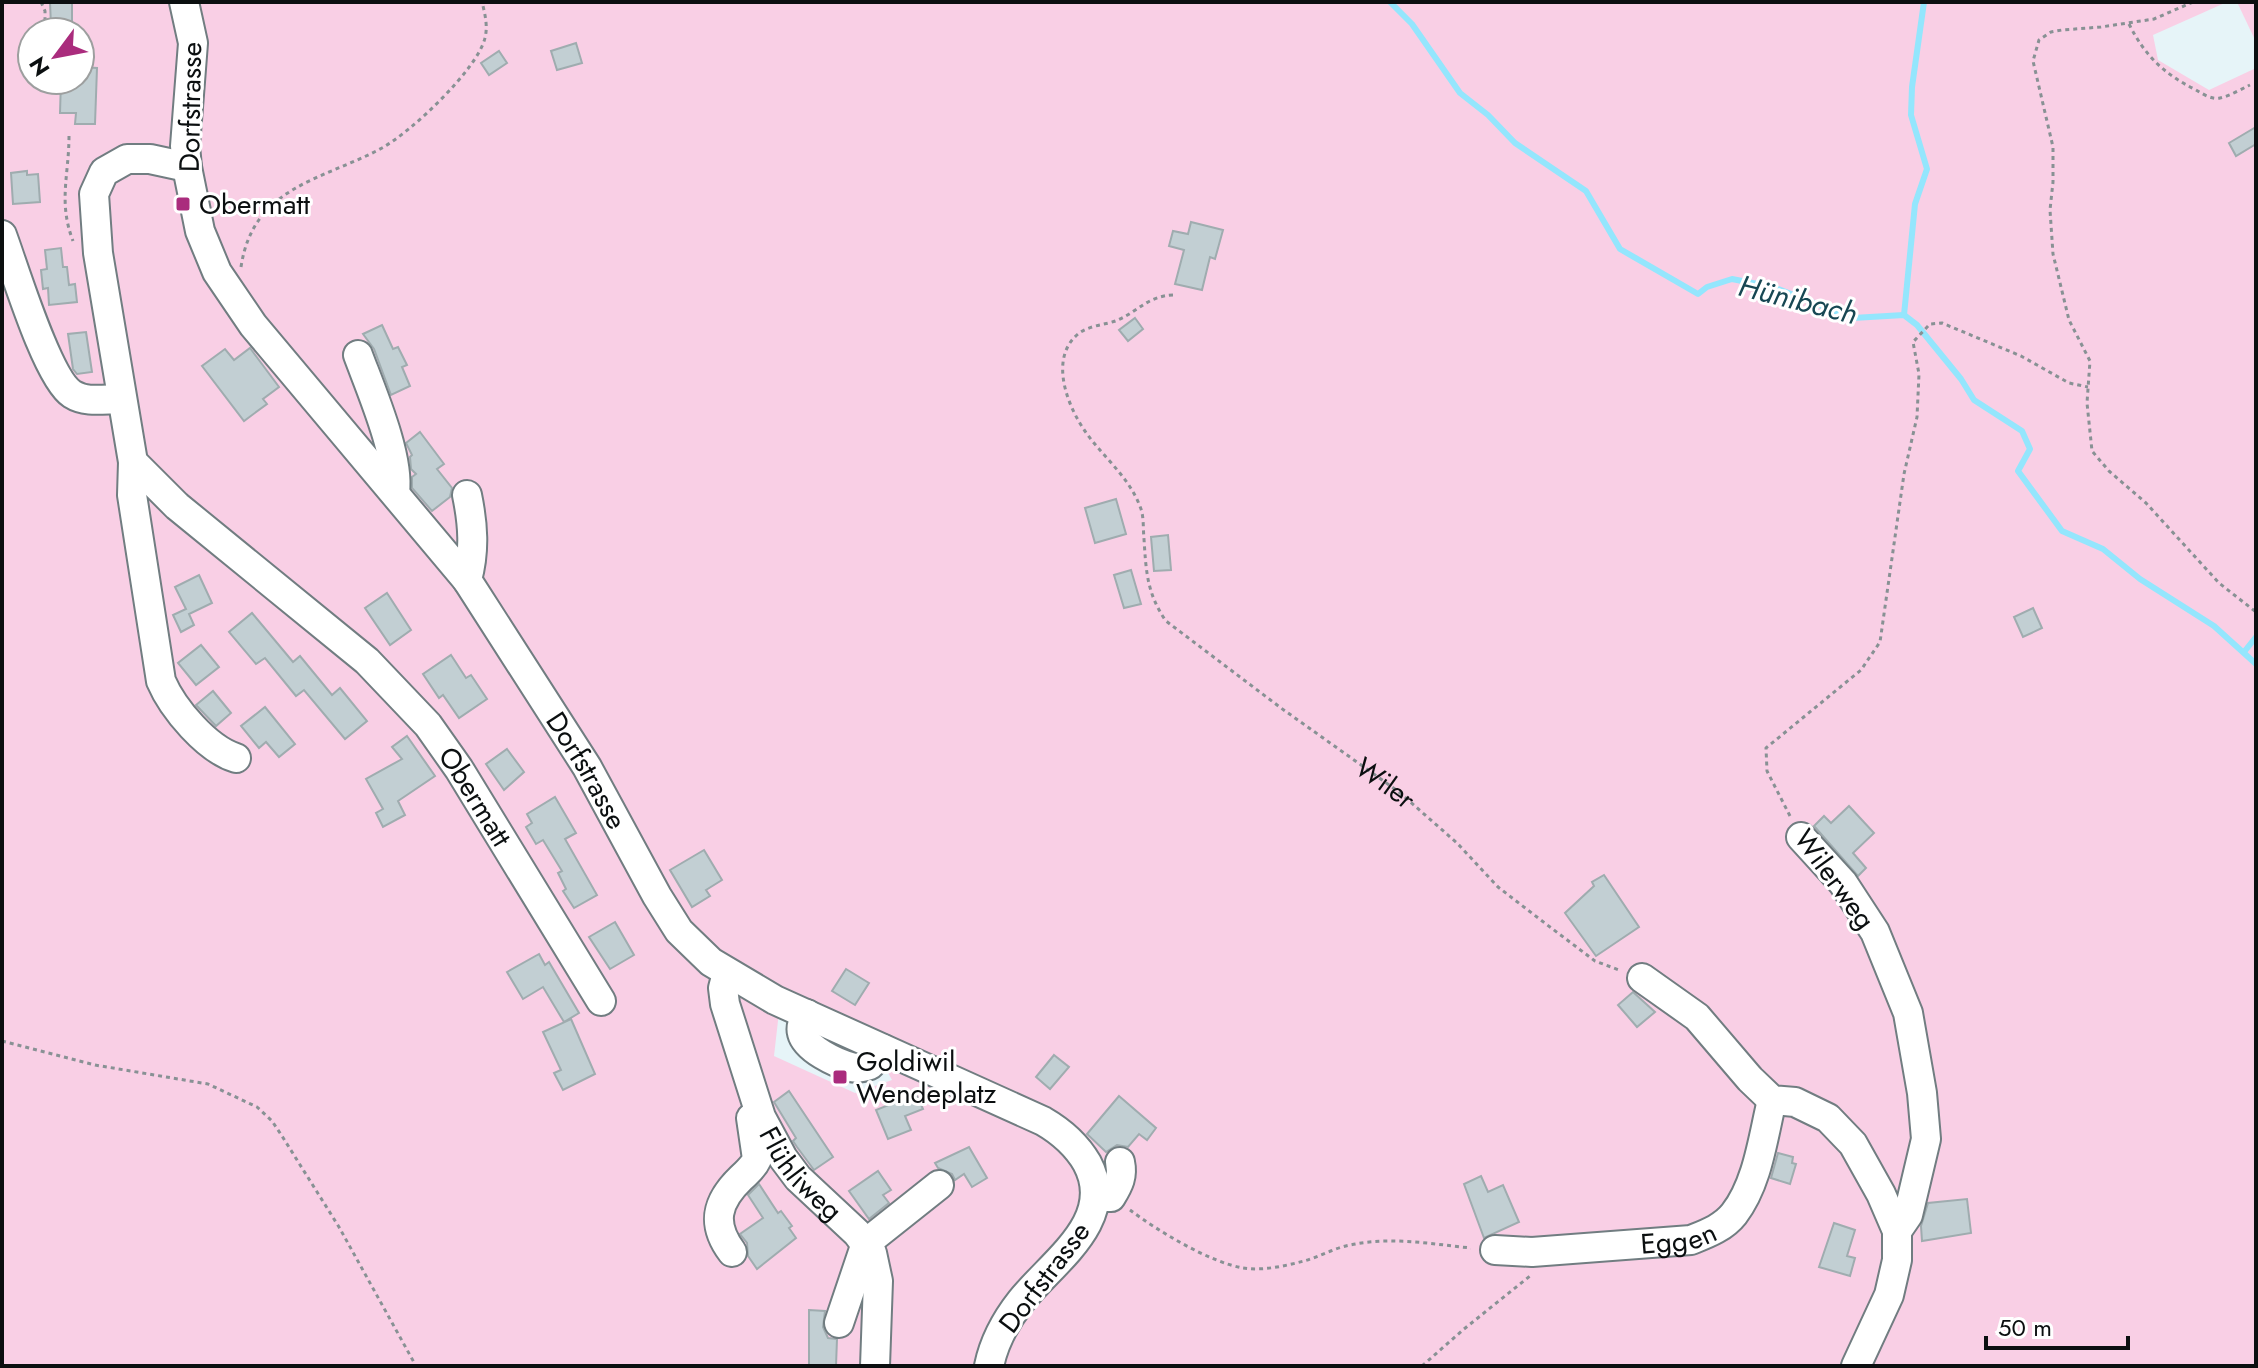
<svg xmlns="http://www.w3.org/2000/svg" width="2258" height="1368" viewBox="0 0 2258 1368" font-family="Jost,sans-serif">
<rect width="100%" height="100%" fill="#e6f4f8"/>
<g fill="#f9cfe5" fill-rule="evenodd">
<path d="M2,2H2227L2153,35L2158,60L2209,90L2256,68V1366H2ZM32,32H80V80H32ZM779,1012L793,1019L790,1041L793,1049L861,1081L887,1071L892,1080L855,1093L774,1056Z"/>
<path d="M2237,2H2256V42Z"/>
</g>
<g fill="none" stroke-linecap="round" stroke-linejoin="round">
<g stroke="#94e6fd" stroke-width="6">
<path d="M1390,2L1412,24L1460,93L1488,115L1515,143L1586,191L1620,249L1698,294L1707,287L1732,279L1773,287L1853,318L1904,315L1917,325L1961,379L1974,400L2022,431L2030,449L2018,471L2062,531L2103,549L2140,579L2214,626L2256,664"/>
<path d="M1904,315L1915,204L1927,169L1911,115L1912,87L1924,2"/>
<path d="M2244,652L2256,637"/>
</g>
</g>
<g fill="#c2cfd3" stroke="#9facaf" stroke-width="2">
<path d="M50,2H72V26H51Z"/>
<path d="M576,43L582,63L557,70L551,51Z"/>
<path d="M499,51L507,63L489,75L481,63Z"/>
<path d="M80,67L97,68L95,124H75L76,113H60L61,80H80Z"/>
<path d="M2256,127V144L2236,156L2229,143Z"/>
<path d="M27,171V175L38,174L40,202L13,204L11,173Z"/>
<path d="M1191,222L1223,230L1215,259L1210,257L1202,290L1175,284L1184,250L1169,246L1173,231L1188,234Z"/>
<path d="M61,248L63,267H67L69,285L75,284L77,302L49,305L48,288L43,289L41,270L47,269L45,250Z"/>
<path d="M1135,318L1143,329L1128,341L1119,330Z"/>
<path d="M382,325L393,349L398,347L407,365L402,367L410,386L391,395L374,349L363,334Z"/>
<path d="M86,332L92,372L77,374L73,369L68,334Z"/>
<path d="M250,348L279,387L263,399L267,404L244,421L202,366L225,349L234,360Z"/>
<path d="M420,432L444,464L437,469L452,488L450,497L432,511L412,488V477L416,474L411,469L410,457L412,455L406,443Z"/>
<path d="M1116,499L1126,534L1095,543L1085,508Z"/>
<path d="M1168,535L1171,570L1154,571L1151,537Z"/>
<path d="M1131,570L1141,604L1124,608L1114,575Z"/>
<path d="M199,575L212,603L189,614L194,625L181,632L173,615L186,609L175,587Z"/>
<path d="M387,593L411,630L390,645L365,608Z"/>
<path d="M2033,608L2042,628L2023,637L2014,617Z"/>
<path d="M252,613L293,662L300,656L332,695L340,688L367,721L345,739L304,690L296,696L265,658L256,664L229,632Z"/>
<path d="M201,645L219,667L196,685L178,663Z"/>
<path d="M451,655L466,678L471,675L487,699L459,718L443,695L439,698L423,674Z"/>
<path d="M213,691L231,713L216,726L196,705Z"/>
<path d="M265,707L295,744L279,757L266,742L259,748L241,726Z"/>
<path d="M407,736L435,776L398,801L405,815L383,827L376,813L383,809L366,779L402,759L392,747Z"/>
<path d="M507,749L524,772L504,790L486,764Z"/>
<path d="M555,797L576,833L565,839L597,895L574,908L563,891L566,889L558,873L562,871L543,840L536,844L526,827L532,823L527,814Z"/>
<path d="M1849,806L1874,833L1853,853L1866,868L1858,876L1814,826L1824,816L1831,823Z"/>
<path d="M704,850L722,880L706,890L710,896L692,907L670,870Z"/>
<path d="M1604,875L1639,927L1596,956L1565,913L1594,886L1592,882Z"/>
<path d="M615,922L634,955L610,969L589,937Z"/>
<path d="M539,954L545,965L549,962L579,1013L564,1022L543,987L523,999L507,972Z"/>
<path d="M846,969L869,983L855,1005L832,991Z"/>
<path d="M1633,992L1655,1012L1637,1027L1618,1005Z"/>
<path d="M571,1019L595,1074L563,1090L554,1073L561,1070L543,1032Z"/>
<path d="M1054,1055L1069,1067L1050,1089L1036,1077Z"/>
<path d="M789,1091L833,1157L814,1170L797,1147L793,1141L796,1138L774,1102Z"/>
<path d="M916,1094L923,1109L905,1116L911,1130L888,1139L876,1110Z"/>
<path d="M1119,1096L1156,1128L1147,1140L1139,1134L1128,1147L1117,1145L1106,1152L1087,1134Z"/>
<path d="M969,1147L987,1178L972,1187L964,1174L955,1180L952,1174L938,1168L935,1163Z"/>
<path d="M1778,1153L1793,1157L1792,1163L1796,1164L1790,1184L1771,1178Z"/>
<path d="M878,1171L891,1190L883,1195L889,1203L869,1219L849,1191Z"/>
<path d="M1481,1176L1488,1192L1503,1185L1519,1222L1484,1238L1464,1184Z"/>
<path d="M759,1184L778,1213L781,1211L792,1226L789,1228L796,1238L757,1269L748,1256L747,1243L740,1234L763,1218L748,1195Z"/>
<path d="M1967,1199L1971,1233L1922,1241L1921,1226L1928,1203Z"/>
<path d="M1834,1223L1855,1230L1847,1256L1855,1258L1850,1276L1819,1267Z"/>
<path d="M809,1310L825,1311L823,1327L828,1338L837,1339L836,1366H809Z"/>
</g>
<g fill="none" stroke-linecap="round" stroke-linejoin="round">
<defs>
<g id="minor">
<path id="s2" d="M184,2L193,43L185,146L187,167L200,231L217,272L253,325L467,580L587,767L657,896L679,931L711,962L775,1000L1043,1121C1062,1132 1076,1144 1087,1163C1118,1220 1052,1262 1021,1301C1006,1320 994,1342 989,1366"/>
<path id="s3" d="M187,167L150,159H127L104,172L94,194L98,253L133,462L177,506L367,661L428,725L459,769L601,1001"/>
<path d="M2,235C14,267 47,378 72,394C86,403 104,399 121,399"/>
<path d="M358,355C371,390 400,457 395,492"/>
<path d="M133,462L132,495L161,681C173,709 207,749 236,758"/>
<path d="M467,495C473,524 475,551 467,580"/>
<path d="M1801,837L1843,883L1875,932L1908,1013L1922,1093L1926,1139L1908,1215L1897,1231V1260L1889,1295L1856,1366"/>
<path id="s4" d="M727,973L723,988L725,1004L761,1117L783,1158L798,1178L857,1233L872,1253L878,1281L875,1366"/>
<path d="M1642,978L1697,1017L1750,1079L1772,1100L1795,1102L1828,1118L1853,1144L1881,1194L1897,1231"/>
<path d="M807,1014C804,1020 800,1026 802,1033C806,1049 836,1063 851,1067C857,1069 864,1067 870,1065L883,1049"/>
<path d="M1095,1197H1111C1119,1184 1123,1176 1120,1162"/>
<path id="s5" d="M1495,1250L1532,1252L1691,1240C1706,1234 1723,1228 1734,1214C1758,1183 1763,1137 1772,1100"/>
<path d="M732,1252C711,1224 716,1202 741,1178C747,1172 753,1168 757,1159L751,1118"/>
<path d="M839,1323L866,1243L939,1185"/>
</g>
</defs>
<use href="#minor" stroke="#717d81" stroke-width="32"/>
<g stroke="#889194" stroke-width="3" stroke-dasharray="4 4" stroke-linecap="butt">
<path d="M41,2L45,11V24"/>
<path d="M2193,2L2154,19L2101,27L2062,30L2051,32L2039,40L2033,61L2053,147V182L2050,210L2053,254L2069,320L2090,361L2087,403L2092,451L2109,471L2146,503L2219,583L2256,612"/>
<path d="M2129,24C2145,56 2164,74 2196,90C2203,94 2212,100 2220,98C2230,96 2241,89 2250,85"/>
<path d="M69,136C69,175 58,202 73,241"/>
<path d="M241,267C253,186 323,180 382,148C411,132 477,70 485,38C488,26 485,14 482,2"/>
<path id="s1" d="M1173,295C1148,296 1140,310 1118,320C1106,325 1089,325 1078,334C1048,359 1068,408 1087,434C1106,460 1130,478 1141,509C1144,518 1143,530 1144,539C1146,571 1147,594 1166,621L1281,708L1399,792L1457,843L1498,887L1546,924L1595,961L1619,970"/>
<path d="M1790,816L1767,771L1766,748L1861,670L1880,642L1904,474L1917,417L1919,374L1913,342L1930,324L1942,323L2021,356L2069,383L2088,387"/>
<path d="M2,1041L95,1065L208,1084L257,1107L272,1121L282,1136L339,1227L416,1366"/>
<path d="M1130,1210C1158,1231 1209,1262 1243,1268C1263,1271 1285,1266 1304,1261C1319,1257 1334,1248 1350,1245C1392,1236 1430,1244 1471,1248"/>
<path d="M1422,1366L1464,1329L1530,1276"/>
</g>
<use href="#minor" stroke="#fff" stroke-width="28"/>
</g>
<g fill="#aa2c7d" stroke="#fff" stroke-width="3">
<rect x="175" y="196" width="16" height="16" rx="4"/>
<rect x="832" y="1069" width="16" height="16" rx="4"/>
</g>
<g text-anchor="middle" stroke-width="6" stroke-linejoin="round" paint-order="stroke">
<g font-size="28" fill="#0b0f10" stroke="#fff">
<text transform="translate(190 107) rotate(-89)" y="10">Dorfstrasse</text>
<text dy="10" stroke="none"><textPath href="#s2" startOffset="898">Dorfstrasse</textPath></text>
<text dy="10" stroke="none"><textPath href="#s1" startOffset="696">Wiler</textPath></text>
<text dy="10" stroke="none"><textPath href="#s3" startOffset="864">Obermatt</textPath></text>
<text transform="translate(1835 879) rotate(54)" y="10">Wilerweg</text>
<text dy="10" stroke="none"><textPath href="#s4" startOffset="220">Flühliweg</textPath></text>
<text dy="10" stroke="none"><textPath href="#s5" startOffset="184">Eggen</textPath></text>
<text transform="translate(1044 1277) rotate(-53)" y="10">Dorfstrasse</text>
</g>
<g font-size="28" fill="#0b0f10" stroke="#fff" text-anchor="start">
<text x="199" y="214">Obermatt</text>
<text x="856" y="1071">Goldiwil<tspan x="856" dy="32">Wendeplatz</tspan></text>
</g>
<g font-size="30" font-style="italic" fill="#174753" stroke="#fff">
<text transform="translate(1798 300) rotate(14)" y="10">Hünibach</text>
</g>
</g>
<rect width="2258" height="1368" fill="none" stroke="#0b0f10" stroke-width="8"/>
<g transform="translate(56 56) rotate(238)"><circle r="38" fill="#ffffff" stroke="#9d9f9f" stroke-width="2"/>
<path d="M0-6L14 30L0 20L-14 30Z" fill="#aa2c7d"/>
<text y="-12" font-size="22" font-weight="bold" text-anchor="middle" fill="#0b0f10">N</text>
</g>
<path d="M1986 1336v12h142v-12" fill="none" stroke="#0b0f10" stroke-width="4"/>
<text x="1998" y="1336" font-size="24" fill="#0b0f10" stroke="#ffffff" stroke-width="6" paint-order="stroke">50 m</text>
</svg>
